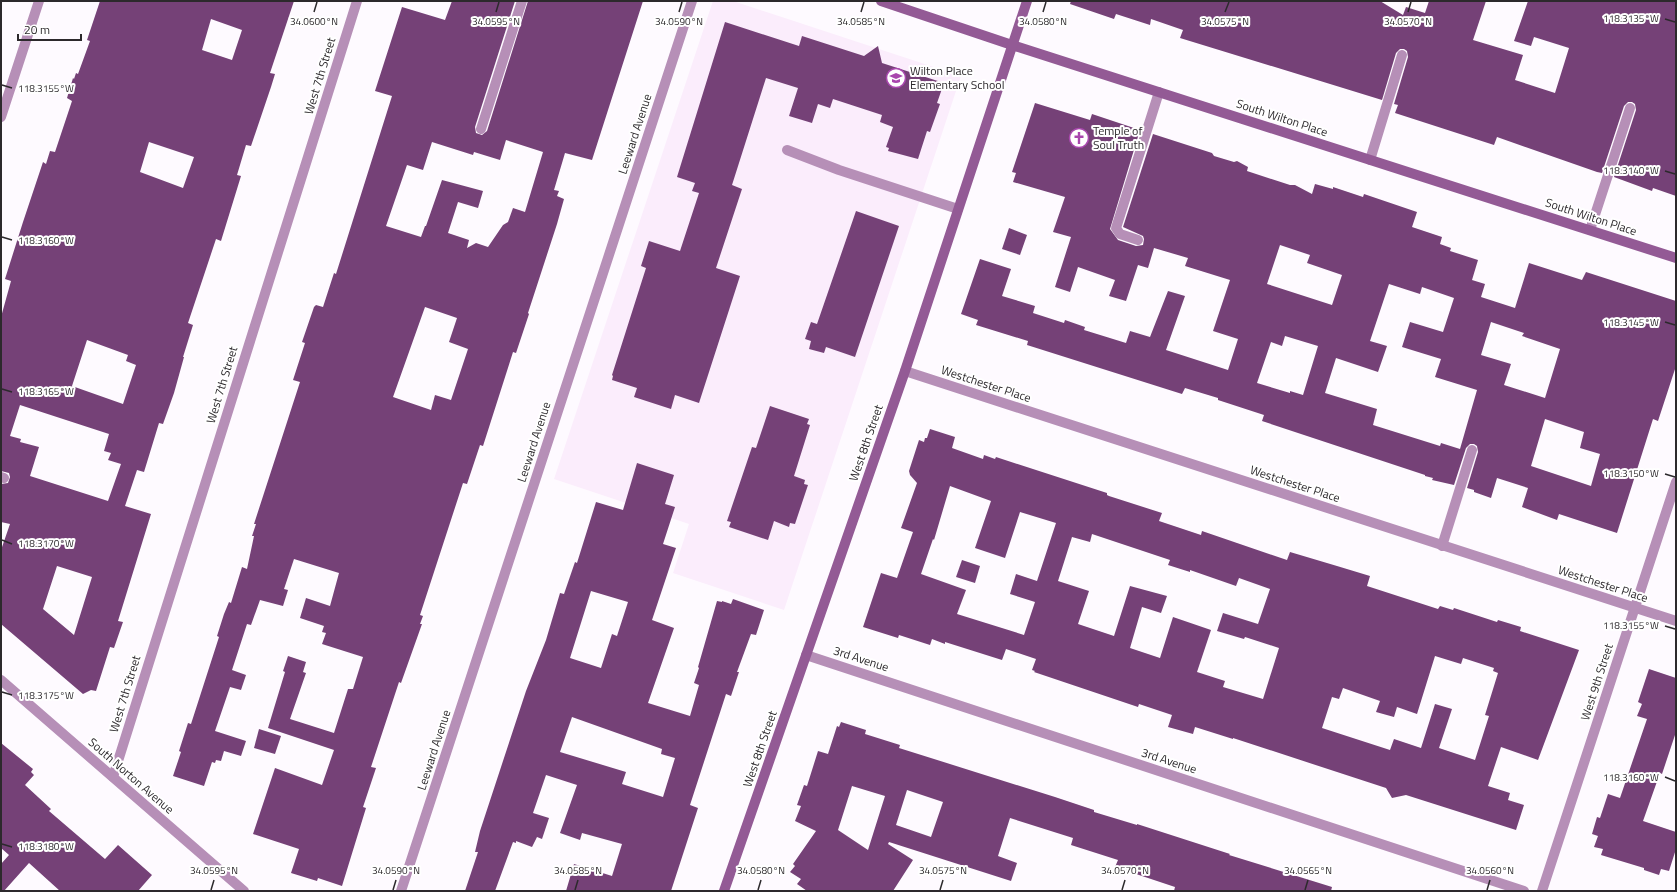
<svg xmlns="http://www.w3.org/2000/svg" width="1677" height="892" viewBox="0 0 1677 892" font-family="'Titillium Web',sans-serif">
<rect width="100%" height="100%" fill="#fefaff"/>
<path fill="#fbedfc" d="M713,1H733L961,76L784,610L673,573L689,524L554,479Z"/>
<g fill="#754177" fill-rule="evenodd">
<path d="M100,1H294L270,73L275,74L271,87L251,146L246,145L237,175L241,176L221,241L216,239L188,323L193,325L183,357H184L174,393L163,424L159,423L144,472L137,470L125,506L151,514L118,621L123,622L114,648L110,647L96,691L91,690L83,694L1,624V550L10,524L1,522V484L8,483L10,477L9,473L1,471V317L11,281L5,279L23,222L43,162L46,164L50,151L55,152L72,101L67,98L73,78L74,79L76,73L78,74L90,41L87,40ZM211,19L242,30L232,60L202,50ZM149,142L194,157L183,188L140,172ZM87,340L128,355L126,361L136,365L123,404L72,386ZM20,405L109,434L104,451L111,453L108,460L121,464L108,501L30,476L39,447L20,442L21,439L10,436ZM57,566L92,577L74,635L43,609Z"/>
<path d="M452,1H515L475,127L476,133L482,135L487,131L528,1H643L592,160L565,153L554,190L559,191L557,196L564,199L557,224L528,313L529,314L516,353L513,352L483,446L480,445L467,484L463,483L420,615L423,616L420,624H422L401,683L399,682L371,767L376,768L363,807L366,808L342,886L318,878L317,881L291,873L299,849L253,834L275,768L322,785L334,750L268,728L285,672L283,671L288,656L306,662L303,672L306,673L290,719L334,733L348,689H353L363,657L322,644L326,633L322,632L324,626L300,618L306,598L330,606L339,573L294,559L284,589L288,590L283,606L260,600L251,625L247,624L232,670L246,675L241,690L230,687L215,731L246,741L241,756L224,751L221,761L216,760L215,763L212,762L204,786L173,776L181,752L179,751L188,723L191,724L219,637L217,636L224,614L229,602L231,603L242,567L247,569L254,536H252L256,524H254L300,382L293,380L305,343L302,342L314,307L316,305L323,307L334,273L336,274L392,96L375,91L402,7L445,20ZM506,140L543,152L525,212L513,208L508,222L503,225L488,247L476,243L467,248L469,240L448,233L458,202L478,208L483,191L442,180L426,226H425L421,237L386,226L407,165L423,170L432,142L473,155L474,152L500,160ZM425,307L457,318L449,342L468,349L451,400L435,395L431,410L393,397Z"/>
<path d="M1071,1H1380L1403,15L1406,7L1425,13L1429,1H1486L1473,40L1523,55L1515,80L1555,93L1569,48L1534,37L1531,46L1514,41L1528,1H1676V196L1653,188L1652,191L1614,177L1636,110L1635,104L1632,102H1628L1624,106L1602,173L1597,172L1497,137L1494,145L1395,113L1398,105L1394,104L1408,57L1407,51L1404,49H1400L1396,53L1382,100L1180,38L1183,30L1151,19L1150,25L1116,14L1114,19L1070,4Z"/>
<path d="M725,22L799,46L802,36L864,56L878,46L882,63L944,83L937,103L940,104L930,132L927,131L918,159L888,151L889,148L886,147L893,127L880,122L882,115L833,99L830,108L818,104L812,123L789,116L798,88L766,78L732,185L742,189L716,268L740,276L699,403L675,395L671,409L634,397L637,388L612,380L613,376L612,375L646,268L641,266L649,241L680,251L699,193L692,191L695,183L677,177Z"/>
<path d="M1035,103L1090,120L1092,114L1140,130L1110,229L1118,240L1136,246L1143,245L1144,239L1143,236L1123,227L1153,134L1212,153L1214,156L1234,162L1237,161L1248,167L1247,171L1290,185H1295L1312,194L1315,184L1333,189V187L1363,197L1364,194L1417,212L1412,227L1442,237L1440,244L1451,248L1450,251L1478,260L1472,280L1485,284L1481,297L1515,308L1529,263L1582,280L1586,272L1676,301V366L1658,421L1653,419L1617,533L1559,514L1557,520L1522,507L1528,488L1497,478L1491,498L1474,492V490L1467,488L1478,452L1477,446L1474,444H1470L1466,448L1454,485L1432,480L1433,478L1425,476V475L1262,421L1264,415L1218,400V398L1185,388L1182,394L1027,345L1028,341L976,325L978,320L961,314L980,259L1011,269L1002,296L1035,306L1033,313L1064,323L1065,320L1085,327L1084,330L1126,343L1130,331L1150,337L1168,291L1185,296L1166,350L1228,370L1238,339L1213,331L1230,280L1185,266L1188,258L1154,248L1148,268L1138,265L1126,301L1109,296L1115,280L1078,267L1070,292L1055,287L1071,237L1053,232L1065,197L1013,182L1016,173L1012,172ZM1280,245L1310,255L1307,263L1342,275L1332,305L1267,284ZM1389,284L1420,294L1422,287L1454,298L1443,332L1410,322L1402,347L1441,359L1435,377L1477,390L1460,449L1441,443L1440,446L1373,425L1377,409L1325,393L1336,358L1378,372L1387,346L1370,341ZM1491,322L1524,333L1522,336L1560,349L1545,398L1504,385L1511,364L1481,355ZM1285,336L1318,346L1303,395L1290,391V393L1257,383L1271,342L1282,346ZM1545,419L1584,432L1580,448L1600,454L1591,486L1531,466Z"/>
<path d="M856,211L899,226L855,357L826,347L824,353L809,349L811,341L805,339L811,322L817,324Z"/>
<path d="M1009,228L1027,235L1020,255L1002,249Z"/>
<path d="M770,406L809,419L807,424L810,425L794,476L805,480L804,484L808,485L795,524L790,523L789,527L774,521L768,540L729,527L731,522L727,521L752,447L756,448Z"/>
<path d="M930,429L955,437L952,448L983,459L984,455L995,459L996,457L1107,493V495L1109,496L1162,513L1159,521L1201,535L1202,531L1287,560L1290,552L1337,566L1370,576L1367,586L1438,609L1440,606L1453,610L1454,608L1497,622L1498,620L1521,627L1520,631L1579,650L1538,760L1501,747L1488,786L1510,793L1508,800L1524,805L1516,830L1406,795L1392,798L1386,788L1233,738V739L1195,727L1193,734L1168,727L1172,715L1139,704L1138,707L1034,672L1035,671L1032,670L1036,659L1006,649L1002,660L945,642V644L932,639L930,645L899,635L898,638L863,627L881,573L897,578L913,532L901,528L917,483L910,475L909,471L919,440L924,442L925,438H927ZM950,486L991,501L975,548L1005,558L1020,512L1056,523L1037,581L1016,574L1010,594L1035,602L1024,635L957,614L966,590L921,574L933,539L934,540ZM1092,534L1170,560L1168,565L1190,572V570L1236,586L1239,578L1270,589L1258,624L1223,613L1217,631L1244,639L1245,637L1279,648L1263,699L1223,687L1225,681L1197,672L1211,630L1173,617L1160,658L1130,648L1142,607L1161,613L1167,596L1130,586L1114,636L1078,624L1089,591L1058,581L1072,537L1090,542ZM1435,656L1461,664L1463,658L1494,668L1493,671L1498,673L1485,715L1489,716L1475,760L1439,748L1452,709L1435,704L1421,748L1394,739L1390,750L1322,728L1332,697L1339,699L1343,688L1380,701L1376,712L1394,717L1397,707L1417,714Z"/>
<path d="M637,463L674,475L665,504L675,507L663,544L676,548L652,620L674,628L648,703L690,716L699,685L694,683L699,668L698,667L717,601L722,602V601L731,604L733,599L764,610L756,635L751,634L737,672H739L731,696L726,694L690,805L698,808L671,891H566L574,864L612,876L622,844L582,833L580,840L560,833L577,785L546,775L533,813L549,818L542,839L537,837L532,847L516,841V843L513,842L495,891H465L478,852H475L480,831L526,691L546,640L560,593L564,594L575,562L577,563L596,502L623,510ZM591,591L628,602L617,636L612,634L601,668L570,658ZM572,717L662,749L661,754L675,758L663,797L622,784L626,772L560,752Z"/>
<path d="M962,560L980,566L975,583L956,577Z"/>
<path d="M1649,669L1676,678V732L1662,774L1660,773L1643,821L1676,832V849L1669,871L1661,869L1659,875L1644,870V868L1601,855L1603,849L1594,847L1598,836L1592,834L1597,817L1600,818L1608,794L1620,798L1647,719L1637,716L1642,704L1638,702Z"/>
<path d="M841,722L866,730L865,734L900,745L899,748L1055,797L1094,810V812L1137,825V824L1230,854L1229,855L1332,887L1331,891H1174L1175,887L1115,867L1118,860L1071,845L1073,838L1010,818L998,856L1017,863L1011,881L889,842L888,844L913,860L893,891H807L797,884L801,879L790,872L795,866L793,864L816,831L795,821L801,806L797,805L804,785L807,786L818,751L828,754L837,726L839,727ZM852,786L885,796L868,850L838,830ZM907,790L943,802L931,837L896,825Z"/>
<path d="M259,729L281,736L275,754L254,748Z"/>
<path d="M1,743L33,769L31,772L34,775L25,785L51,809L49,811L105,859L118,845L152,875L138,891H60L29,863L4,891H1V864L9,855L1,848Z"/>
</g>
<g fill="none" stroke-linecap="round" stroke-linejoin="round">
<g stroke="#b68fb7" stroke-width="10">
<path d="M481,129L522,1"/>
<path d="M787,150L839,170L958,209"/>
<path d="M1370,160L1402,55"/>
<path d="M1590,230L1630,108"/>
<path d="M1138,240L1120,234L1116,228L1159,92"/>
<path d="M1,477L4,478"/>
<path d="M1442,546L1472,450"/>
</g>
<g stroke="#b68fb7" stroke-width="10">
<path d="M1,117L39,1"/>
<path d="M905,371L1676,621"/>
<path d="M806,655L1524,891"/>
<path d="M113,777L357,1"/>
<path d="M401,891L692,1"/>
<path d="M1542,891L1676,482"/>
</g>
<path stroke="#b68fb7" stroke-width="10" d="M1,680L244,891"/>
<g stroke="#935a95" stroke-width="10">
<path d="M881,1L1012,45L1676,258"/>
<path d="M724,891L905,371L1027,1"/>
</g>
</g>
<path fill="none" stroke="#2c292c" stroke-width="1.5" d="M314,12L317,2M496,12L499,2M679,12L682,2M861,12L864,2M1043,12L1046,2M1225,12L1229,2M1408,12L1411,2M1665,19L1675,22M2,85L12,88M1665,171L1675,174M2,237L12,240M1665,322L1675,325M2,389L12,392M1665,474L1675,477M2,540L12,544M1665,626L1675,629M2,692L12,695M1665,777L1675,781M2,844L12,847M211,890L214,880M393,890L396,880M575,890L578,880M758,890L761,880M940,890L943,880M1122,890L1125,880M1305,890L1308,880M1487,890L1490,880"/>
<defs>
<symbol id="school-ring" viewBox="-11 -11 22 22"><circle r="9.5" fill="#fff" stroke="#a947ae" stroke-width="1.5"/><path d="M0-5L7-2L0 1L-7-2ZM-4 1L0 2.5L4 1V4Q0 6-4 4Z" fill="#a947ae"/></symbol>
<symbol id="church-ring" viewBox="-11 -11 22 22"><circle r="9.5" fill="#fff" stroke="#a947ae" stroke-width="1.5"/><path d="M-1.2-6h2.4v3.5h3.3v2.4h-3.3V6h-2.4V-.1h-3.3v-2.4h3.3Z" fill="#a947ae"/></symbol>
</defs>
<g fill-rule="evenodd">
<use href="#school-ring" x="885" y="67" width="22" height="22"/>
<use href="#church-ring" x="1068" y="127" width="22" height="22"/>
</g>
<g text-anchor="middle" stroke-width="4" stroke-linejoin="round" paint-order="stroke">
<g font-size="12" fill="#2c292c" stroke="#fff" text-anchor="start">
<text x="910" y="75">Wilton Place<tspan x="910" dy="14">Elementary School</tspan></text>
<text x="1093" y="135">Temple of<tspan x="1093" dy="14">Soul Truth</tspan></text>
</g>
<g font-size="12" fill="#2c292c" stroke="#fff">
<text transform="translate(320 76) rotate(-73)" y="4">West 7th Street</text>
<text transform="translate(1282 118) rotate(18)" y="4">South Wilton Place</text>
<text transform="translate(635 134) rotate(-72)" y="4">Leeward Avenue</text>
<text transform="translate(1591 217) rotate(18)" y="4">South Wilton Place</text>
<text transform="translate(986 384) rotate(18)" y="4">Westchester Place</text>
<text transform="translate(222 385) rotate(-73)" y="4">West 7th Street</text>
<text transform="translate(534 442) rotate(-72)" y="4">Leeward Avenue</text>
<text transform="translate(866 443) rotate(-71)" y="4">West 8th Street</text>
<text transform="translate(1295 484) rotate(18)" y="4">Westchester Place</text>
<text transform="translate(1603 584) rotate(18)" y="4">Westchester Place</text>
<text transform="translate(861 659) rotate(18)" y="4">3rd Avenue</text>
<text transform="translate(1597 682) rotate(-72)" y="4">West 9th Street</text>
<text transform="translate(125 694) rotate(-73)" y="4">West 7th Street</text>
<text transform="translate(760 749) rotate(-71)" y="4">West 8th Street</text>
<text transform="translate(434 750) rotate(-72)" y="4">Leeward Avenue</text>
<text transform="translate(1169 761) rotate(18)" y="4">3rd Avenue</text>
<text transform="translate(131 776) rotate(41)" y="4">South Norton Avenue</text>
</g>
</g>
<g font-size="10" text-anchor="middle" fill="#2c292c" stroke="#fff" stroke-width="4" stroke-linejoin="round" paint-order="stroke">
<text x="1631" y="22">118.3135°W</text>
<text x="314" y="25">34.0600°N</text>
<text x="496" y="25">34.0595°N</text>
<text x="679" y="25">34.0590°N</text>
<text x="861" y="25">34.0585°N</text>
<text x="1043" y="25">34.0580°N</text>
<text x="1225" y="25">34.0575°N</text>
<text x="1408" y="25">34.0570°N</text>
<text x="46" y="92">118.3155°W</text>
<text x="1631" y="174">118.3140°W</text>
<text x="46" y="244">118.3160°W</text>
<text x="1631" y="326">118.3145°W</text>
<text x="46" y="395">118.3165°W</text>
<text x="1631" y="477">118.3150°W</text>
<text x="46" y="547">118.3170°W</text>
<text x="1631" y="629">118.3155°W</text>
<text x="46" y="699">118.3175°W</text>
<text x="1631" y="781">118.3160°W</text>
<text x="46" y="850">118.3180°W</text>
<text x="214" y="874">34.0595°N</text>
<text x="396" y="874">34.0590°N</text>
<text x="578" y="874">34.0585°N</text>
<text x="761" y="874">34.0580°N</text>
<text x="943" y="874">34.0575°N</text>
<text x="1125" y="874">34.0570°N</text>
<text x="1308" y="874">34.0565°N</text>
<text x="1490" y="874">34.0560°N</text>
</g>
<rect width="1677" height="892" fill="none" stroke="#2c292c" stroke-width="4"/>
<path d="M18 34v6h63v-6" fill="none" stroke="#2c292c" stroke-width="2"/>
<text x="24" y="34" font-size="12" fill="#2c292c" stroke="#ffffff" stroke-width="3" paint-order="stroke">20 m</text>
</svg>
